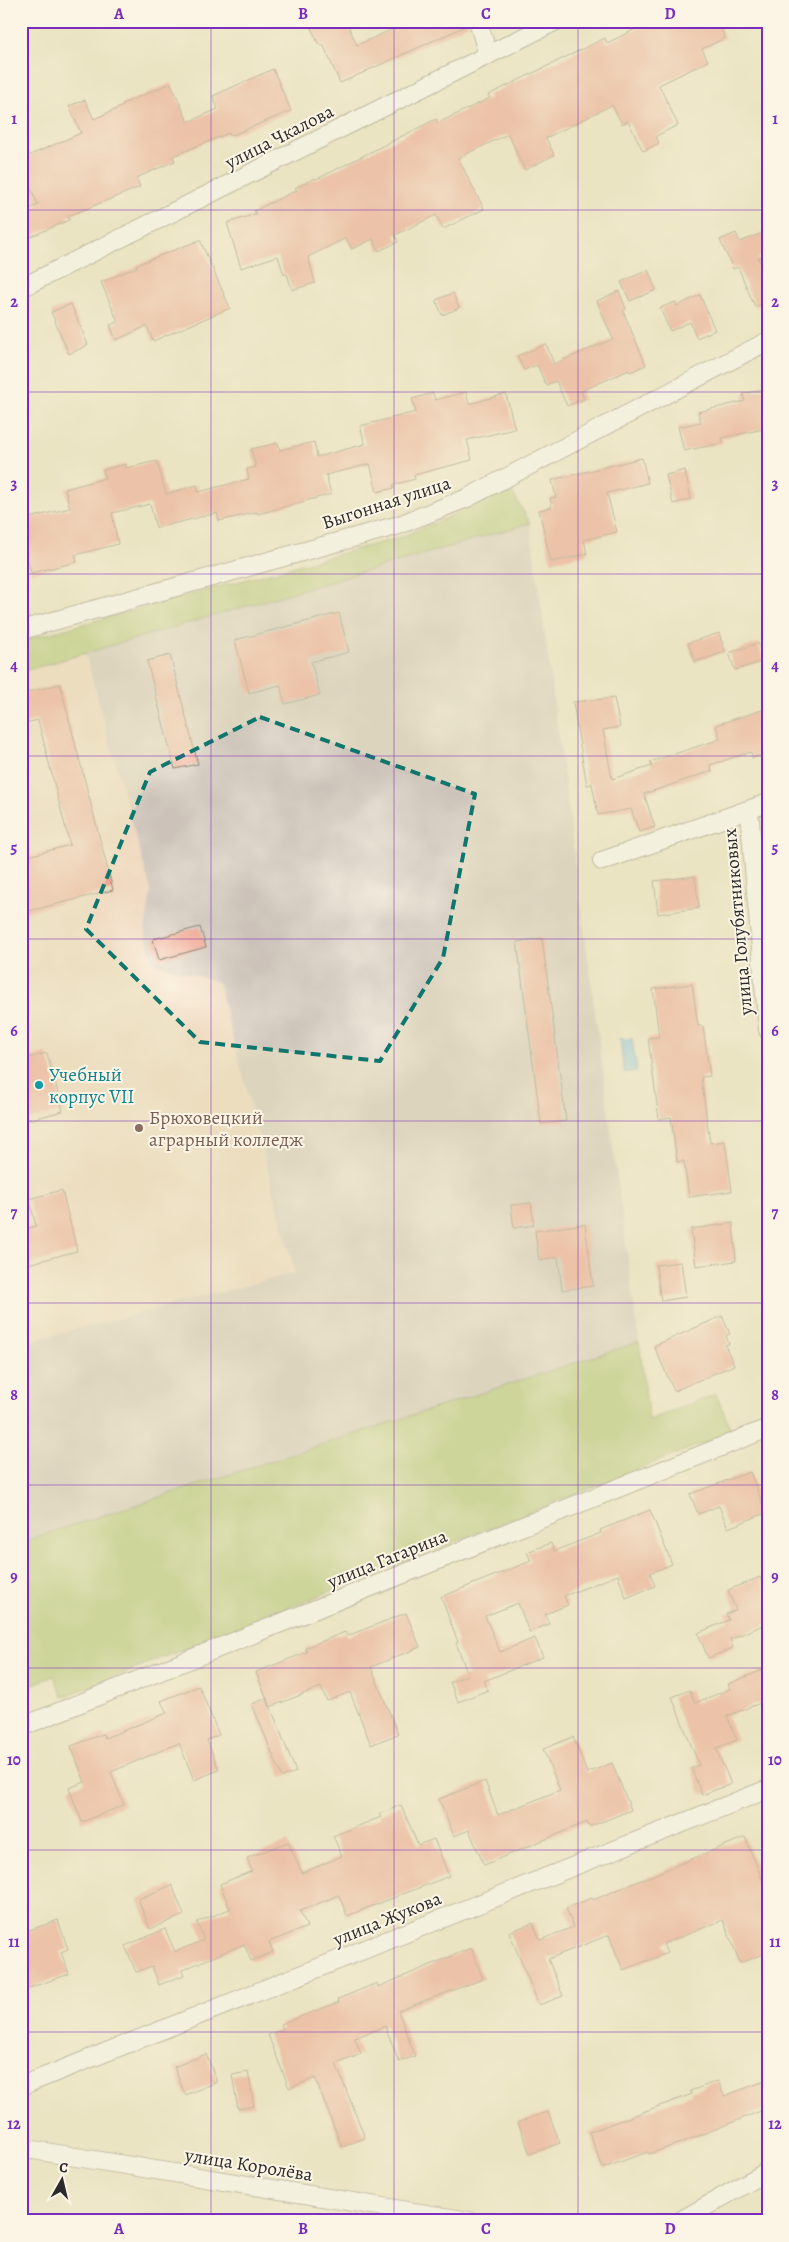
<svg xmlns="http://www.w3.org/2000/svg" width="789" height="2242" viewBox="0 0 789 2242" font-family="Alegreya,serif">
<rect width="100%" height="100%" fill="#fcf5e5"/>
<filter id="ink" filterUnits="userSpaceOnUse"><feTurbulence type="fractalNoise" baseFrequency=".02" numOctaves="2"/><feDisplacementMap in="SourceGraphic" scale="10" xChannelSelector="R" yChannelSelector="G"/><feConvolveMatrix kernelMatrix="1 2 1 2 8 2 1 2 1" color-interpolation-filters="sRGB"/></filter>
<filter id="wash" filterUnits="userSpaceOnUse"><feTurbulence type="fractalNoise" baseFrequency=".0096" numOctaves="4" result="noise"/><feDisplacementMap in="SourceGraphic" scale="20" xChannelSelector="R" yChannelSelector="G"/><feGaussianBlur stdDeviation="1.12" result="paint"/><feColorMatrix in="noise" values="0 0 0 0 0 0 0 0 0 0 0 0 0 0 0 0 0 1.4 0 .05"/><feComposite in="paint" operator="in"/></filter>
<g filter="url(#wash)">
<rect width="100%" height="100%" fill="#ebe4c3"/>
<path fill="#eed6bb" d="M85,653L151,891L145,930L218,982L296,1273L21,1343V672Z"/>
<path fill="#ccc2b9" d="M530,523L639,1342L21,1542V1343L295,1273L218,982L153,963L145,930L151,891L85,653Z"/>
<g fill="#a9c369" stroke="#6a774a">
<path d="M511,490L530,523L21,672V641L401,537Z"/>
<path d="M639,1342L649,1420L716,1394L732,1432L63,1697L54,1676L21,1689V1542Z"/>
</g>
<path fill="#68bde4" stroke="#4a7488" d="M632,1038L637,1071L624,1073L620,1039Z"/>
<g id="blocks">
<g fill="#ed9b88">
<path d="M308,21H346L357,45L411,21H468V25L340,83L323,44L319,45Z"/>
<path d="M652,21H717L725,38L702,49L708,61L659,85L678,125L656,136L659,143L643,151L628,121L622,124L612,105L546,138L554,155L525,170L508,134L458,158L484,209L443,229L436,215L395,235L398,242L379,251L373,239L352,249L346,238L308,257L315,283L292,290L287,274L284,275L278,256L241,268L227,223L256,214L254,211L297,190L295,188L316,178L317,179L436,119L438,123L490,98L488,95L605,38L607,43Z"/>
<path d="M273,69L291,111L230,136L229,133L173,156L175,161L136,178L140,187L68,216L69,220L21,241V212L38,205L21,165V159L81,133L69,106L85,100L94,119L123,106L122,104L171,83L188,122L218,109L213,96Z"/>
<path d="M736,233L740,242L762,233L768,245V254L758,258L768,280V302L755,307L738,267L733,269L720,240Z"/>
<path d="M200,240L230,308L153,341L147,326L116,340L110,325L118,322L101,282L137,267L136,265Z"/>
<path d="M648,270L656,290L630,301L621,282Z"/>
<path d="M619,291L626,309L623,311L646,365L630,372L629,370L581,391L584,399L567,406L556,381L546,385L537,365L524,370L517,356L546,344L554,364L613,339L597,301Z"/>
<path d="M453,293L459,308L442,315L436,300Z"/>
<path d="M700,295L715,330L697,338L690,322L670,331L660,308L675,302L677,306Z"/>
<path d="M71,304L88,345L69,354L51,312Z"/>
<path d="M768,388V428L722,438L723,443L684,451L678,427L701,422L698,412L745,401L743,394Z"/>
<path d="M466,392L469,404L506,394L515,429L467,440L472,460L414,475L415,479L393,485L394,488L377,492L370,464L326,475L331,494L258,514L257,512L219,521L217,513L156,528L150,504L112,513L118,544L75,555L77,562L31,573L21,534V520L70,508L65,489L105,478L103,470L126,464V468L157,461L166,494L197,485L198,492L249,479L247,469L256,467L251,449L278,443L280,450L314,442L317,457L365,444L360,426L416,412L412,399L433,393L435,400Z"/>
<path d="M642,458L648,483L607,493L617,532L584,540L587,554L551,562L539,510L552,507L550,498L556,497L552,480Z"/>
<path d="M685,470L691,499L673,504L666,475Z"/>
<path d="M339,613L349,652L311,662L320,695L285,704L280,685L249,693L235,640Z"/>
<path d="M719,633L725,652L695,662L688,643Z"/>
<path d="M758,643L764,661L735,670L729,653Z"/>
<path d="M170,655L198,764L175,769L147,661Z"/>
<path d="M60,684L113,890L21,913V858L70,845L38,720L21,724V694Z"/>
<path d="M614,698L620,727L603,730L612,779L652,766L650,762L720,739L716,725L768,708V753L752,758L751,752L710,765L712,771L644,794L655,827L639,832L631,809L598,815L592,784L587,785L578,734L573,702Z"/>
<path d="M695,876L699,908L658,914L654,881Z"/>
<path d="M200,927L206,947L159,960L153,939Z"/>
<path d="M542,938L566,1121L541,1124L517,942Z"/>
<path d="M692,984L698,1026H703L710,1076L701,1077L710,1143L725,1141L732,1191L689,1197L684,1161L677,1162L671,1117L659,1119L648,1038L659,1037L653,989Z"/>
<path d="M47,1053L63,1111L21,1122V1060Z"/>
<path d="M62,1190L77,1251L21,1266V1230L36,1226L29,1199Z"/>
<path d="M531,1203L534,1225L514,1228L511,1205Z"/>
<path d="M733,1223L736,1261L696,1266L691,1229Z"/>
<path d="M585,1224L593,1286L562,1290L558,1257L539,1260L535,1231Z"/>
<path d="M681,1262L686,1297L661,1301L656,1265Z"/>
<path d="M722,1316L730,1334L726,1336L729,1344L725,1345L734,1365L674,1391L654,1346Z"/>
<path d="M750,1472L766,1513L728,1528L719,1506L698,1514L690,1494Z"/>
<path d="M650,1510L672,1564L650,1573L655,1586L626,1598L618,1575L564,1596L568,1605L545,1614L549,1624L529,1632L518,1603L485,1616L500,1652L535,1638L543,1657L484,1681L488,1690L458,1702L450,1682L468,1675L456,1643L458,1642L441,1597L531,1561L527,1552L551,1543L554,1551L601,1533L600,1530Z"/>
<path d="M760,1577L768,1597V1623L730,1639L733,1648L708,1658L698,1633L729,1620L726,1614L736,1610L728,1590Z"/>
<path d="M406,1613L420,1647L371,1667L398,1734L371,1745L350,1692L327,1701L321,1687L270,1707L256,1672L307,1652L305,1648L345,1632L347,1636Z"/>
<path d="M768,1668V1700L727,1716L737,1740L716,1748L731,1784L702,1795L691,1768L699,1765L672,1697L690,1690L695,1703L730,1689L728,1684Z"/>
<path d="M199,1686L219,1735L207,1740L219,1770L194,1780L179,1743L111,1772L124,1805L82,1822L69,1788L85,1782L71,1746L103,1734L105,1738L167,1713L161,1701Z"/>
<path d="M267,1698L296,1772L282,1777L252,1704Z"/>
<path d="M573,1737L587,1773L612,1763L631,1810L589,1827L587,1822L484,1865L469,1830L454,1836L439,1799L485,1781L498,1815L560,1790L543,1749Z"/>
<path d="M401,1805L418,1845L434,1839L449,1876L347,1916L339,1895L300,1911L307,1927L269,1942L273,1952L251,1961L244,1944L182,1970L184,1975L159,1985L152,1966L136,1972L125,1946L165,1929L175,1952L204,1940L197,1922L230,1909L220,1884L252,1871L247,1858L288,1842L302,1873L342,1856L333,1836L381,1817L379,1814Z"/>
<path d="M745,1837L768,1894V1952L740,1963L723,1920L663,1944L667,1953L623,1970L609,1935L548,1959L563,1996L539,2005L509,1932L533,1923L540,1940L573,1927L566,1908L592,1898L593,1900Z"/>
<path d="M172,1885L184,1915L150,1929L138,1899Z"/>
<path d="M58,1920L68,1949L61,1952L69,1974L21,1991V1933Z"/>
<path d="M471,1948L483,1979L398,2011L415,2056L399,2062L385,2026L355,2038L361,2054L336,2064L365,2138L342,2147L315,2078L289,2088L268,2035L283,2029L281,2024L339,2002L338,1999L377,1983L378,1987Z"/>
<path d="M206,2054L217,2082L185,2095L174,2067Z"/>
<path d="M248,2072L254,2106L238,2109L232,2075Z"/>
<path d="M768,2080V2108L683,2142L649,2154L648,2152L603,2168L589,2132L692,2094L690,2091L718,2081L724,2096Z"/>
<path d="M548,2112L560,2143L530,2154L518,2122Z"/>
</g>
</g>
</g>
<g filter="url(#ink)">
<use href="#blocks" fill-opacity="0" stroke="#8b8877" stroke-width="1"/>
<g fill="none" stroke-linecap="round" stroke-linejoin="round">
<defs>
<g id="minor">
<path d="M478,21L488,55"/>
<path d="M21,288L556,21"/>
<path d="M21,630L399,525L467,498L768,341"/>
<path d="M749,810L768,1030"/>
<path d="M602,861L768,803"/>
<path d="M21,1727L768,1428"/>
<path d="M21,2086L768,1789"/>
<path d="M21,2148L469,2221"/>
<path d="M680,2221L768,2171"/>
</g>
</defs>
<use href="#minor" stroke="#8b8877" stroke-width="20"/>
<use href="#minor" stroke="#fff" stroke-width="18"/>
</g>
</g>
<path d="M0 0H789V2242H0ZM260,717L475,794L443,958L380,1061L200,1042L86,929L150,772Z" fill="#ebe4c3" fill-opacity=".55" fill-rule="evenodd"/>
<path fill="none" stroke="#0f766e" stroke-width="4" stroke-dasharray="10 6" stroke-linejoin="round" d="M260,717L475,794L443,958L380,1061L200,1042L86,929L150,772Z"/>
<path fill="none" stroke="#7b2cbf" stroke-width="1" stroke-opacity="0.55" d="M211,21V2221M394,21V2221M578,21V2221M21,210H768M21,392H768M21,574H768M21,756H768M21,939H768M21,1121H768M21,1303H768M21,1485H768M21,1668H768M21,1850H768M21,2032H768"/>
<circle fill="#0f9aa8" stroke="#fcf5e5" stroke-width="2" cx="39" cy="1085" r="5"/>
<circle fill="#8d6e63" stroke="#fcf5e5" stroke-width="2" cx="139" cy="1128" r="5"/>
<g text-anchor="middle" stroke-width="4" stroke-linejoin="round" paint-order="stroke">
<g font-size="19" fill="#2b2b2b" stroke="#fcf5e5">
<text transform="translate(279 136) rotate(-27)" y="7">улица Чкалова</text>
<text transform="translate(386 502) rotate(-18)" y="7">Выгонная улица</text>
<text transform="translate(737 922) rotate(-95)" y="7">улица Голубятниковых</text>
<text transform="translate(387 1558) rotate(-22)" y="7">улица Гагарина</text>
<text transform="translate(387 1918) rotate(-22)" y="7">улица Жукова</text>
<text transform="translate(249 2164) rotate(9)" y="7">улица Королёва</text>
</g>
<g font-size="19" fill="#0d838f" stroke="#fcf5e5" text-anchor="start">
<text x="49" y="1081">Учебный<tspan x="49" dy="22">корпус VII</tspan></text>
</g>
<g font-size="19" fill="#785e54" stroke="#fcf5e5" text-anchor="start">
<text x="149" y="1124">Брюховецкий<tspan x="149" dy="22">аграрный колледж</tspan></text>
</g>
</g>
<rect width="789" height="2242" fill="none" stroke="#fcf5e5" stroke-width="55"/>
<g transform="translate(62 2180) rotate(8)" stroke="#fcf5e5" stroke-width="4" paint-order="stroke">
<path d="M0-4L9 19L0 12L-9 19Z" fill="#2b2b2b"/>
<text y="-8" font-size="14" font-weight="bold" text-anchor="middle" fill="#2b2b2b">С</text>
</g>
<rect x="28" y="28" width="734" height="2186" fill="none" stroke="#7b2cbf" stroke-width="2"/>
<g font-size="16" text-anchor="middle" font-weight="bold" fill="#7b2cbf">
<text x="119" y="19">A</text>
<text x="303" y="19">B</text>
<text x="486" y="19">C</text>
<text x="670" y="19">D</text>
<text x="14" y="124">1</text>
<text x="775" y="124">1</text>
<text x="14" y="307">2</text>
<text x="775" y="307">2</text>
<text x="14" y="489">3</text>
<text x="775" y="489">3</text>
<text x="14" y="671">4</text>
<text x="775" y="671">4</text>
<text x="14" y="853">5</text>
<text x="775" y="853">5</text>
<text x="14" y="1036">6</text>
<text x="775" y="1036">6</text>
<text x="14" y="1218">7</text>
<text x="775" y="1218">7</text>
<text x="14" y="1400">8</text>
<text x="775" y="1400">8</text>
<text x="14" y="1582">9</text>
<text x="775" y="1582">9</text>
<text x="14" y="1765">10</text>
<text x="775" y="1765">10</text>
<text x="14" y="1947">11</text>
<text x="775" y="1947">11</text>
<text x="14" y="2129">12</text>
<text x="775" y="2129">12</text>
<text x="119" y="2234">A</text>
<text x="303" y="2234">B</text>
<text x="486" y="2234">C</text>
<text x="670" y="2234">D</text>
</g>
</svg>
